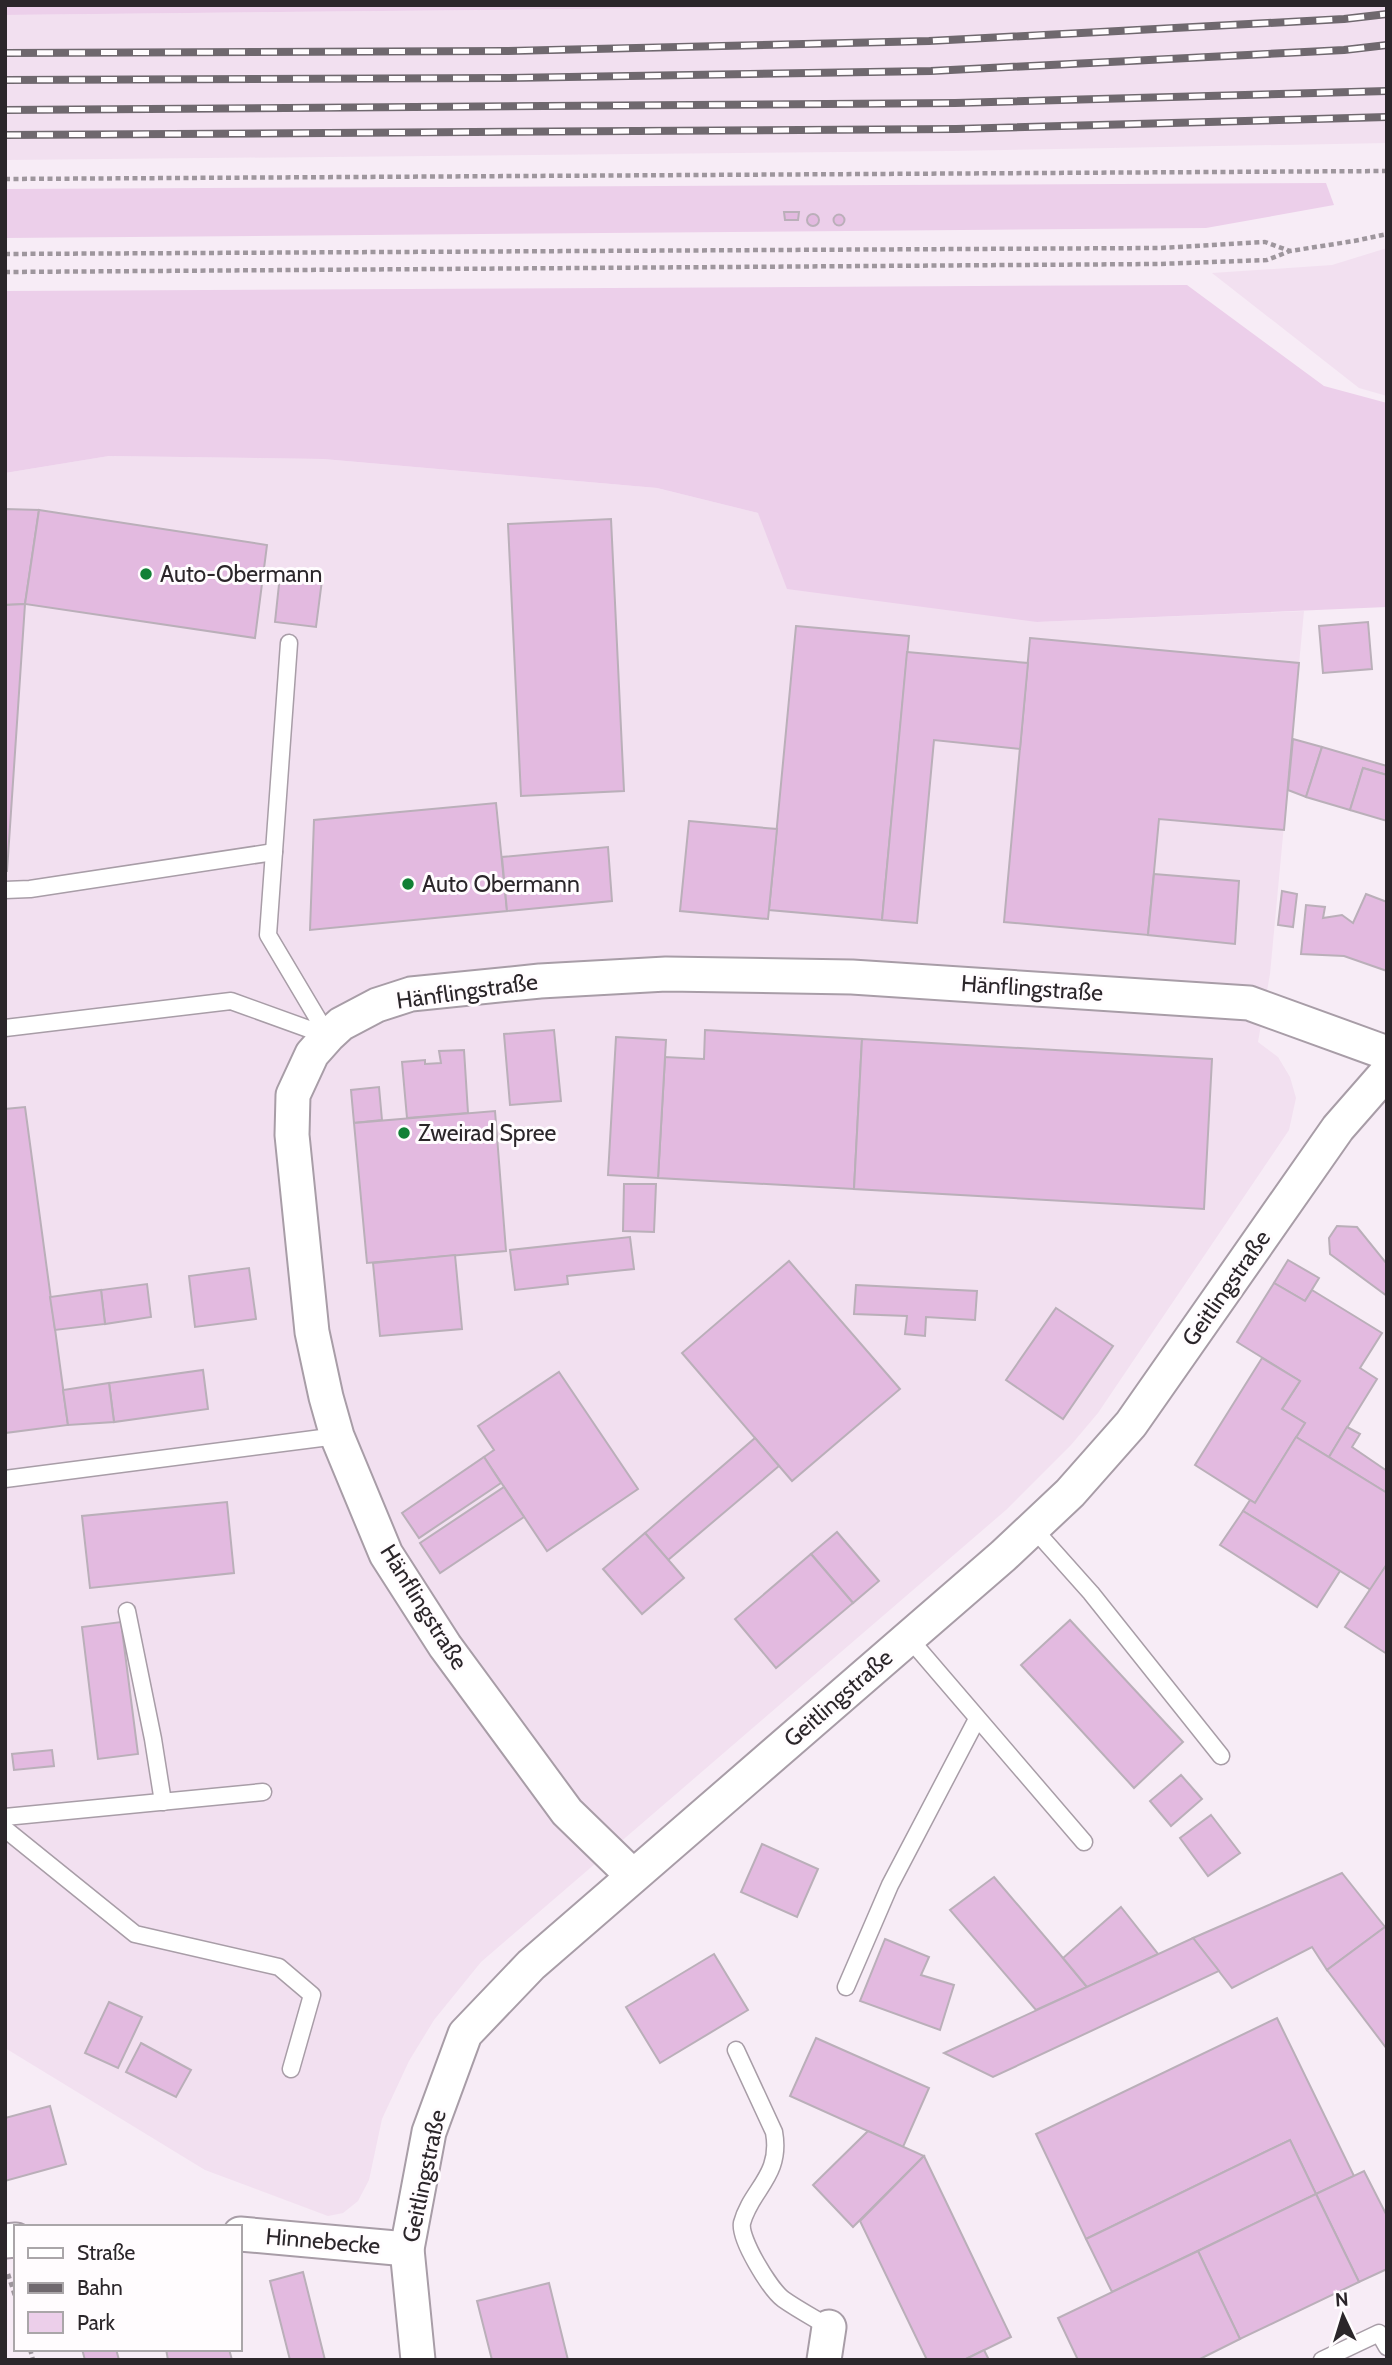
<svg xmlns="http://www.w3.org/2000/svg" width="1392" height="2365" viewBox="0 0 1392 2365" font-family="Cabin,sans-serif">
<rect width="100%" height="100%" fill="#f7ecf6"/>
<g fill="#f2e0f0">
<path d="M950,5H1387V143L952,151L5,160V15Z"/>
<path d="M1387,248V396L1359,388L1212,273L1332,265Z"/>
<path d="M109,456L323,459L657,488L758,513L1037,622L1304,611L1270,974L1258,1042L1278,1057L1290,1077L1296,1098L1289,1130L1098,1413L1071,1445L1006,1510L481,1962L434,2020L409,2061L382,2119L369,2180L358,2201L343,2213L328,2216L205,2170L5,2048V473Z"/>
</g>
<g fill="#eccfea">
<path d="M5,5H950L5,15Z"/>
<path d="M1326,183L1334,205L1206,228L5,238V189Z"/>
<path d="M1187,285L1324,386L1387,403V607L1037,622L787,589L758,513L657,488L323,459L109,456L5,473V291Z"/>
</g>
<g fill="#e3bae0" stroke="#baafb9" stroke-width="2">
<path d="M784,212H799L798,220H785Z"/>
<circle cx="813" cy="220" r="6"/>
<circle cx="839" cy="220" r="5.5"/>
<path d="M5,509L39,510L25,604L5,605Z"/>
<path d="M39,510L267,545L255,638L25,604Z"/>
<path d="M611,519L624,791L521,796L508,524Z"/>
<path d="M280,575L322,580L316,627L275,622Z"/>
<path d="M25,604L7,871H5V605Z"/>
<path d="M1368,622L1372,669L1323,673L1319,626Z"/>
<path d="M796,626L909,636L882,920L769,910Z"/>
<path d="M1030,638L1299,663L1284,830L1159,819L1148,935L1004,922Z"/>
<path d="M907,652L1028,663L1020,749L934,740L917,923L882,920Z"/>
<path d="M1293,739L1322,747L1306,797L1288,790Z"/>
<path d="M1322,747L1387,766V775L1363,768L1350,810L1306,797Z"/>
<path d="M1363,768L1387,775V821L1350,810Z"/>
<path d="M496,803L507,911L310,930L314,820Z"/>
<path d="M689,821L777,829L768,919L680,911Z"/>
<path d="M608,847L612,901L507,911L502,857Z"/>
<path d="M1154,874L1239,881L1235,944L1148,935Z"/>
<path d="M1282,891L1297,894L1293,927L1278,925Z"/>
<path d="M1366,894L1387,902V971L1344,956L1301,954L1306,905L1325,907L1323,918L1342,915L1353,923Z"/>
<path d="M554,1030L561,1101L510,1105L504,1034Z"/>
<path d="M705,1030L862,1039L854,1189L658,1178L665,1057L704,1059Z"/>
<path d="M616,1037L666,1040L658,1178L608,1175Z"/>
<path d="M862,1039L1212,1059L1204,1209L854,1189Z"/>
<path d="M464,1050L468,1113L407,1118L402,1062L425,1060V1064L441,1063L439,1051Z"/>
<path d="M379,1087L382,1120L354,1123L351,1090Z"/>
<path d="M25,1107L68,1425L5,1433V1109Z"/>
<path d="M495,1111L506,1251L367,1263L354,1123Z"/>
<path d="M624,1184H656L654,1232L623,1231Z"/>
<path d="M1337,1226L1357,1227L1387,1264V1296L1330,1254L1329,1238Z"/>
<path d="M630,1237L634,1269L567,1276L568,1284L515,1290L510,1250Z"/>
<path d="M455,1255L462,1329L380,1336L373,1263Z"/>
<path d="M1288,1260L1319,1278L1305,1301L1274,1283Z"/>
<path d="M789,1261L900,1389L792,1481L682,1353Z"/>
<path d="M249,1268L256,1319L195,1327L189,1276Z"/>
<path d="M1274,1283L1305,1301L1312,1290L1382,1333L1360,1368L1377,1379L1329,1457L1296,1437L1305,1423L1282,1409L1300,1381L1237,1342Z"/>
<path d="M147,1284L151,1317L105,1324L101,1290Z"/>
<path d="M856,1285L977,1291L975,1320L926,1317L925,1336L905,1334L907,1316L854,1314Z"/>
<path d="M101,1290L105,1324L55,1330L50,1297Z"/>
<path d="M1056,1308L1113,1346L1063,1419L1006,1380Z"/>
<path d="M1262,1358L1300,1381L1282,1409L1305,1423L1255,1503L1195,1465Z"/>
<path d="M203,1370L208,1409L114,1422L109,1383Z"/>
<path d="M559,1372L638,1489L547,1551L484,1457L494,1450L478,1426Z"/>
<path d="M109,1383L114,1422L68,1425L63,1390Z"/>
<path d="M1347,1427L1360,1434L1352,1447L1387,1471V1493L1329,1457Z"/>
<path d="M1296,1437L1387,1493V1564L1371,1590L1243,1511L1250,1500L1255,1503Z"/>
<path d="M755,1438L779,1466L668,1560L645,1533Z"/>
<path d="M484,1457L501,1483L419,1538L402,1513Z"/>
<path d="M504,1487L524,1517L440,1573L420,1543Z"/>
<path d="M227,1502L234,1573L90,1588L82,1516Z"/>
<path d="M1243,1511L1340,1571L1317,1607L1220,1545Z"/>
<path d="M837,1532L879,1581L853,1603L811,1554Z"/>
<path d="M645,1533L684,1578L642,1614L603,1569Z"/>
<path d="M811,1554L853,1603L776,1668L735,1619Z"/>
<path d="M1387,1564V1654L1345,1627Z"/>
<path d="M1070,1620L1183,1742L1134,1788L1021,1665Z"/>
<path d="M121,1622L138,1754L98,1759L82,1627Z"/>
<path d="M52,1750L54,1766L14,1770L12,1754Z"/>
<path d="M1181,1775L1202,1799L1171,1826L1150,1801Z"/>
<path d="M1211,1815L1240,1853L1208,1876L1180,1838Z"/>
<path d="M762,1844L818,1869L797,1917L741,1892Z"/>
<path d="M1342,1873L1385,1927L1327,1970L1312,1947L1232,1988L1193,1938Z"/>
<path d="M994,1877L1063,1958L1087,1987L1036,2010L950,1910Z"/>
<path d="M1121,1907L1158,1954L1087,1987L1063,1958Z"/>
<path d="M1385,1927L1387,1929V2049L1327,1970Z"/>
<path d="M1193,1938L1219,1971L993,2077L944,2053Z"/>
<path d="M885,1939L929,1957L921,1975L954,1985L940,2030L860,2001Z"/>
<path d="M714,1954L748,2010L660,2063L626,2007Z"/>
<path d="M109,2002L142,2017L118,2068L85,2053Z"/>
<path d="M1277,2018L1354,2176L1316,2194L1290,2140L1086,2239L1036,2134Z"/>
<path d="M816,2038L929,2088L903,2147L790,2096Z"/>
<path d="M141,2043L191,2070L176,2097L126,2072Z"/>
<path d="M50,2106L66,2164L5,2181V2118Z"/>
<path d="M868,2131L924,2156L853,2227L813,2185Z"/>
<path d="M1290,2140L1316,2194L1112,2292L1086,2239Z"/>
<path d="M924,2156L1011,2337L964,2360H927L860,2221Z"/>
<path d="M1364,2171L1387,2216V2269L1359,2282L1316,2194Z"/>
<path d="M1316,2194L1359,2282L1240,2339L1198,2251Z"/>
<path d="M1198,2251L1240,2339L1198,2360H1078L1058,2318Z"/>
<path d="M303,2272L325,2360H290L270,2281Z"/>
<path d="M549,2283L568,2360H492L477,2301Z"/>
<path d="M82,2349H116L119,2360H85Z"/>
<path d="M166,2349H229L232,2360H168Z"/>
<path d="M984,2350L989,2360H964Z"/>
</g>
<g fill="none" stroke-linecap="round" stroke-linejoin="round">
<defs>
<g id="lane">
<path d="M5,890L30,889L274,852"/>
<path d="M5,1028L231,1001L328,1036L268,935L289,643"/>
<path d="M5,1479L337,1436"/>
<path d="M1033,1528L1091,1593L1221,1756"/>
<path d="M127,1611L153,1739L163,1802"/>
<path d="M908,1637L1084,1842"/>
<path d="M5,1817L263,1792"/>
<path d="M5,1829L135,1934L279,1967L312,1995L291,2069"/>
<path d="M846,1987L890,1885L977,1719"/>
<path d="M736,2050L774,2132C782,2176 751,2189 742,2223C739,2239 770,2289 783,2299C797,2309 814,2318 829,2327"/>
<path d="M1322,2360L1379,2333L1387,2347"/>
</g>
<g id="street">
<path d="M633,1876L567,1812L445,1646L386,1554L337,1436L326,1397L312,1332L292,1135L293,1095L312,1054L328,1036L341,1024L377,1005L411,994L540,981L666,974L852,977L1249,1003L1387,1053"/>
<path d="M240,2234L407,2249"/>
<path d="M5,2241L16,2240"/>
<path d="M418,2360L407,2249L429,2132L465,2034L531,1965L1003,1556L1070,1493L1131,1424L1338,1128L1387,1072"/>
<path d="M824,2360L829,2327"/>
</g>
</defs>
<use href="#lane" stroke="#a89da7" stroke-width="19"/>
<use href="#street" stroke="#a89da7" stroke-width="37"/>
<g stroke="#9e969d" stroke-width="4.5" stroke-dasharray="5 3.5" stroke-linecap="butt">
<path d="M5,179L1387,171"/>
<path d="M5,254L1159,248L1265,242L1290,251"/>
<path d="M5,272L1158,264L1267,260L1290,251L1354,241L1387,234"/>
<path d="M8,2274L16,2299"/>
<path d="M30,2349L33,2360"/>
</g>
<use href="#lane" stroke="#fff" stroke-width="16"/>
<use href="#street" stroke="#fff" stroke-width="33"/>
<defs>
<g id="rail">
<path d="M5,53L505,51L929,41L1344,19L1387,14"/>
<path d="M5,80L505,78L931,71L1344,50L1387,45"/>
<path d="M5,110L955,103L1387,91"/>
<path d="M5,135L956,129L1387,117"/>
</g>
</defs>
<use href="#rail" stroke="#6f686e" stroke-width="8"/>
<use href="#rail" stroke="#fffcfe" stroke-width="5" stroke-dasharray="16" stroke-linecap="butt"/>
</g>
<g fill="#118036" stroke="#fffcfe" stroke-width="2.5">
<circle cx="146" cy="574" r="7"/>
<circle cx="408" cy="884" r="7"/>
<circle cx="404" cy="1133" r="7"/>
</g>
<g text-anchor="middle" stroke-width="6" stroke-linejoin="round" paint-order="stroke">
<g font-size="23" fill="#2b262a" stroke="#fffcfe" text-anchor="start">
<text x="160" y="582">Auto-Obermann</text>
<text x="422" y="892">Auto Obermann</text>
<text x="418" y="1141">Zweirad Spree</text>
</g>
<g font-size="23" fill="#2b262a" stroke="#fffcfe">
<text transform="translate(1032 988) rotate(4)" y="8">Hänflingstraße</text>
<text transform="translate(467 991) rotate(-8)" y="8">Hänflingstraße</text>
<text transform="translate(1226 1288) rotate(-55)" y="8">Geitlingstraße</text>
<text transform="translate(424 1607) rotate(58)" y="8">Hänflingstraße</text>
<text transform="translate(838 1698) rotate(-41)" y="8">Geitlingstraße</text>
<text transform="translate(424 2176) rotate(-78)" y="8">Geitlingstraße</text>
<text transform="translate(323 2241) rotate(5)" y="8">Hinnebecke</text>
</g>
</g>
<rect width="1392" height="2365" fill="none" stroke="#2b262a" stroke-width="14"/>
<rect x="14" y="2225" width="228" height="126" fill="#fffcfe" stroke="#aaa6a9" stroke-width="2"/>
<rect x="28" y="2248" width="35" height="10" fill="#ffffff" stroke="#aaa6a9" stroke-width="2"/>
<text x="77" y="2260" font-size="21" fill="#2b262a">Straße</text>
<rect x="28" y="2283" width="35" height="10" fill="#6f686e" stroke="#aaa6a9" stroke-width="2"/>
<text x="77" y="2295" font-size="21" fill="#2b262a">Bahn</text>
<rect x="28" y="2312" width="35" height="21" fill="#eccfea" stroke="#aaa6a9" stroke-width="2"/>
<text x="77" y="2330" font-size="21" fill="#2b262a">Park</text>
<g transform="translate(1343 2316) rotate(356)" stroke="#fffcfe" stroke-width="5" paint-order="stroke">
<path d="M0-5L12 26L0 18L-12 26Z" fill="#2b262a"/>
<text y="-10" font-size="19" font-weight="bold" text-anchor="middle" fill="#2b262a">N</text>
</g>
</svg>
